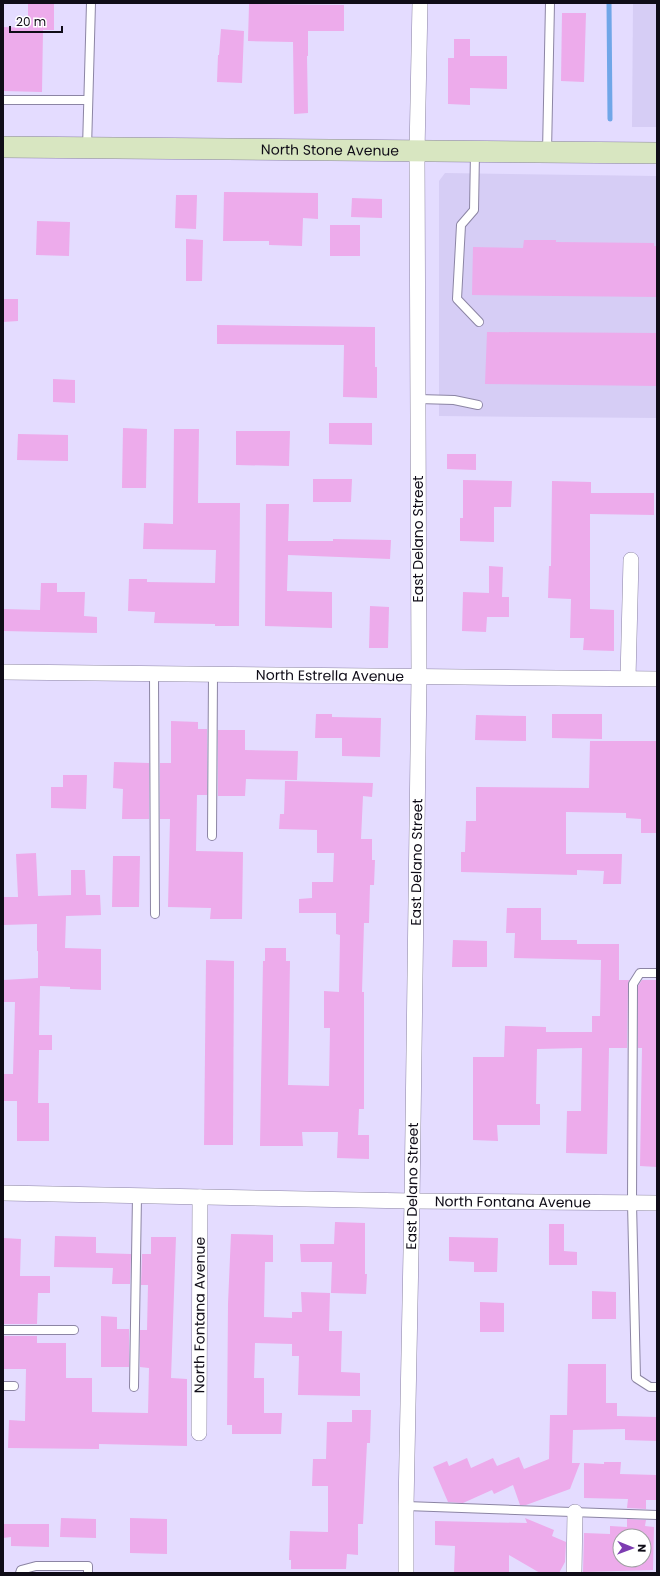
<svg xmlns="http://www.w3.org/2000/svg" width="660" height="1576" viewBox="0 0 660 1576" font-family="Poppins,sans-serif">
<rect width="100%" height="100%" fill="#e4dcff"/>
<g fill="#d6cdf5">
<path d="M633,3H657V127H632Z"/>
<path d="M445,173L657,176V418L439,416V181Z"/>
</g>
<g fill="none" stroke-linecap="round" stroke-linejoin="round">
<path stroke="#70a6e8" stroke-width="5" d="M609,3L610,119"/>
</g>
<g fill="#edabeb" fill-rule="evenodd">
<path d="M28,3H54V30H43L42,92L3,91V27L28,28Z"/>
<path d="M249,4L344,5V31H308V56H307L308,113L294,114L293,42L248,41Z"/>
<path d="M562,13H586L584,82L561,81Z"/>
<path d="M221,29L244,31L242,83L217,82L218,55H219Z"/>
<path d="M454,39H470V56H507V89L470,88V105L448,104V58H454Z"/>
<path d="M224,192L318,193V219L303,218L302,246L269,245V241H223Z"/>
<path d="M176,195H197L196,229L175,228Z"/>
<path d="M352,198L382,199V218L351,217Z"/>
<path d="M37,221L70,222L69,256L36,255Z"/>
<rect x="330" y="225" width="30" height="31"/>
<path d="M186,239L203,240L202,281H186Z"/>
<path d="M524,240H556V242L654,243V246H657V297L472,295L473,247L523,248Z"/>
<path d="M3,299H18V321L3,322Z"/>
<path d="M217,325L375,327V367H377V398L343,397L344,345L217,344Z"/>
<path d="M487,332L657,333V386L485,384Z"/>
<path d="M53,379L75,380V403L53,402Z"/>
<path d="M329,423H372V445L329,444Z"/>
<path d="M123,428L147,429L146,488H122Z"/>
<path d="M174,429H199L198,503H240L239,626H215V624L154,623L155,612L128,611L129,579H147V582L215,583L216,550L143,549L144,523L173,524Z"/>
<path d="M236,431H290L289,466L236,465Z"/>
<path d="M18,434L68,435V461L17,460Z"/>
<path d="M447,454H476V470L447,469Z"/>
<path d="M313,479H352L351,502H313Z"/>
<path d="M463,480L512,481L511,507H494V542L460,541V518H463Z"/>
<path d="M552,481L591,482V493H654V515L590,514V609L614,610V651L583,650L584,638H570L571,599L548,598L549,566H551Z"/>
<path d="M266,504H289L288,541H333V539L391,540L390,559L288,555L287,591L332,592V628L265,626Z"/>
<path d="M489,566L503,567L502,597H509V617H487L486,632L462,631L463,592L489,593Z"/>
<path d="M41,583H57V592H85L84,616L97,617V633L3,631V609L40,610Z"/>
<path d="M370,606L389,607L388,648H369Z"/>
<path d="M316,714H332V717L381,718L380,757L342,756V738H315Z"/>
<path d="M552,714H602V739L552,738Z"/>
<path d="M476,715L526,716V741L475,740Z"/>
<path d="M171,721L198,722V729H207V795H197L196,851L243,852L242,919H210L211,908L168,907L170,819H160V763H171Z"/>
<path d="M218,730H245V750L298,751L297,780L246,779L245,796H218Z"/>
<path d="M590,741H657V833H641V819L626,818V813L566,812V854H622L621,884H603L604,871L577,870V875L461,872V852H465L466,821H476V787L589,788Z"/>
<path d="M114,762L149,763V819H122L123,789L113,788Z"/>
<path d="M63,775H87L86,809L51,808V787H63Z"/>
<path d="M285,781L373,783L372,797L363,796L361,839H372V860H375L374,885H370L369,923H364L362,992H364V1109H359L358,1135H369V1159L337,1158L338,1132H302L303,1146H260L263,961H265V948H286V961H290L288,1085L329,1086L330,1028H324V991L339,992L340,935L336,934V913H299V899L312,898V882H333L334,853H317V830L279,829L280,814H284Z"/>
<path d="M36,853L38,896L71,895V870H85L86,895H100L101,915L66,916L65,948L101,949V990L70,989V987L40,986L39,1035H52V1050H39L38,1103H49V1141H17V1101H3V1074H13L15,1002H3V980L38,978V951H37V924L3,925V897H18L16,854Z"/>
<path d="M113,856H140L139,907H112Z"/>
<path d="M507,908H541V940H577V944H619V980H629L628,984L627,1048H609L607,1154L566,1153L567,1111H581L582,1048L537,1049L536,1104H540V1125H497L498,1141L473,1140V1057H504L505,1026L546,1027V1032H592V1016H600L601,960L514,958L515,933H506Z"/>
<path d="M453,940L487,941V967H452Z"/>
<path d="M206,960L234,961L233,1145H204Z"/>
<path d="M642,980H657V1167L640,1166L642,1048H638V986Z"/>
<path d="M335,1222L365,1223V1274H367L366,1294L331,1293L332,1262H301L300,1244H334Z"/>
<path d="M549,1224H564V1251L577,1252V1265H549Z"/>
<path d="M231,1234L273,1235V1262H265L264,1317L292,1318V1312H302L301,1292L330,1293L329,1331H342L341,1372L360,1373V1396L298,1395L299,1356H292V1344L255,1343L254,1378H264V1413H282L281,1434H232V1425H227L228,1304Z"/>
<path d="M55,1236L96,1237V1253L131,1254L130,1284H112L113,1268L54,1267Z"/>
<path d="M151,1237H176L171,1378L187,1379V1446L99,1444V1449L8,1448L9,1420L25,1421L26,1369H3V1336H37V1343H66V1378H92V1412L148,1413L149,1368L140,1367V1330H147L148,1285H141L142,1254H151Z"/>
<path d="M449,1237L498,1238L497,1272H474V1262L449,1261Z"/>
<path d="M3,1238L21,1239L20,1276H50V1293H38L37,1324H3Z"/>
<path d="M592,1291L616,1292V1319H592Z"/>
<path d="M480,1302L504,1303V1332H480Z"/>
<path d="M101,1316L117,1317V1329H129V1367H101Z"/>
<path d="M568,1364H606V1403H617V1416L657,1417V1441L625,1440V1429L573,1430L572,1463H580L570,1489L526,1505H520L513,1485L494,1494L492,1490L463,1503L448,1502L433,1467L447,1461L449,1466L467,1458L471,1468L493,1458L497,1466L519,1457L524,1469L549,1459L550,1415H567Z"/>
<path d="M352,1410H371L370,1443H367L363,1524H358V1555L347,1554L346,1569H291V1560H289L290,1531L328,1532V1486H312L313,1459H326L327,1422H352Z"/>
<path d="M604,1462H621L620,1474L657,1475V1500H646V1509L627,1508L628,1499L584,1498V1463L604,1464Z"/>
<path d="M61,1518L96,1519V1538L60,1537Z"/>
<path d="M130,1518L167,1519V1554L130,1553Z"/>
<path d="M525,1518L554,1530L552,1536L566,1542L565,1562L559,1573H540L509,1555V1573H454L455,1546L435,1545V1521L527,1523Z"/>
<path d="M627,1519L646,1520L645,1526L654,1527L653,1570L583,1572L584,1533L610,1534V1526L627,1527ZM620,1536H644V1560H620Z"/>
<path d="M3,1524H49V1547L11,1546V1537L3,1538Z"/>
</g>
<g fill="none" stroke-linecap="round" stroke-linejoin="round">
<defs>
<g id="lane">
<path d="M3,100H88"/>
<path d="M87,148L91,3"/>
<path d="M475,152L474,210L461,225L457,299L479,322"/>
<path d="M547,152L550,3"/>
<path d="M418,399L454,400L478,405"/>
<path d="M154,674L155,914"/>
<path d="M212,836L213,674"/>
<path d="M657,973H640L633,984L632,1203L636,1378L650,1387H657"/>
<path d="M3,1330H74"/>
<path d="M3,1386H14"/>
<path d="M134,1387L137,1196"/>
<path d="M406,1506L657,1515"/>
<path d="M20,1573L21,1570L36,1566H88V1573"/>
</g>
<g id="street">
<path id="s1" d="M3,672L657,679"/>
<path d="M628,678L631,560"/>
<path id="s2" d="M3,1193L412,1201L657,1203"/>
<path id="s3" d="M199,1433L200,1197"/>
<path id="s4" d="M406,1573V1506L412,1201L419,677L417,152L420,3"/>
<path d="M574,1573L575,1512"/>
</g>
<g id="secondary">
<path id="s5" d="M3,147L657,153"/>
</g>
</defs>
<use href="#lane" stroke="#8c85a4" stroke-width="10"/>
<use href="#street" stroke="#8c85a4" stroke-width="16"/>
<use href="#secondary" stroke="#8c85a4" stroke-width="22"/>
<use href="#lane" stroke="#fff" stroke-width="8"/>
<use href="#street" stroke="#fff" stroke-width="15"/>
<use href="#secondary" stroke="#d8e6c1" stroke-width="21"/>
</g>
<g text-anchor="middle" stroke-width="3" stroke-linejoin="round" paint-order="stroke">
<g font-size="14" fill="#0f0c17" stroke="#fff">
<text dy="5" stroke="none"><textPath href="#s5" startOffset="327">North Stone Avenue</textPath></text>
<text transform="translate(418 539) rotate(-90)" y="5">East Delano Street</text>
<text dy="5" stroke="none"><textPath href="#s1" startOffset="327">North Estrella Avenue</textPath></text>
<text dy="5" stroke="none"><textPath href="#s4" startOffset="711">East Delano Street</textPath></text>
<text dy="5" stroke="none"><textPath href="#s4" startOffset="387">East Delano Street</textPath></text>
<text dy="5" stroke="none"><textPath href="#s2" startOffset="510">North Fontana Avenue</textPath></text>
<text dy="5" stroke="none"><textPath href="#s3" startOffset="118">North Fontana Avenue</textPath></text>
</g>
</g>
<rect width="660" height="1576" fill="none" stroke="#0f0c17" stroke-width="8"/>
<g transform="translate(632 1548) rotate(91)"><circle r="19" fill="#ffffff" stroke="#9f9ea2"/>
<path d="M0-3L7 15L0 10L-7 15Z" fill="#7d3cb1"/>
<text y="-6" font-size="11" font-weight="bold" text-anchor="middle" fill="#0f0c17">N</text>
</g>
<path d="M10 26v6h52v-6" fill="none" stroke="#0f0c17" stroke-width="2"/>
<text x="16" y="26" font-size="12" fill="#0f0c17" stroke="#ffffff" stroke-width="3" paint-order="stroke">20 m</text>
</svg>
